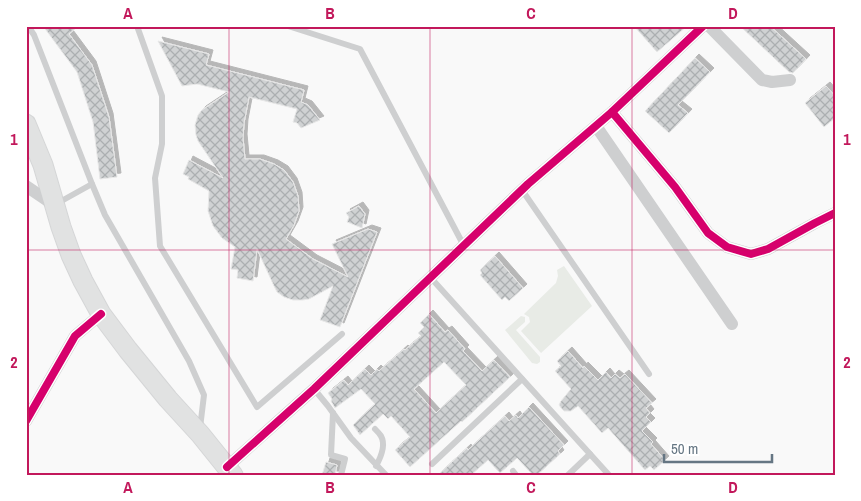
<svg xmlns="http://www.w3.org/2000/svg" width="861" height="501" viewBox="0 0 861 501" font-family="'Archivo Narrow',sans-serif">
<defs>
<pattern id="building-cross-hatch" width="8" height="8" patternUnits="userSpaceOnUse" patternTransform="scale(1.25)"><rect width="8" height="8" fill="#d0d2d3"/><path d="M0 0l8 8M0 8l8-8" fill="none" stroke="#acafb1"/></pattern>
<filter id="shadow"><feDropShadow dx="4" dy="-4" stdDeviation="0" flood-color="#0004"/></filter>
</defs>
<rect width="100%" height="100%" fill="#f9f9f9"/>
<g fill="#e8ebe6">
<path d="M564,266L592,306L541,353L521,331L530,322L529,317L524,314L556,283L558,276L557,270Z"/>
<path d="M521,316L525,317V322L516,330L540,357V362L537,364L532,363L505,330Z"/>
</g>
<g fill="url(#building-cross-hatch)" stroke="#e8e8e8" fill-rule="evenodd" filter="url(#shadow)">
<path d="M43,26H78L69,34L92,65L109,117L117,177L100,179L93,122L77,72Z"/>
<path d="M634,26H687L657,52Z"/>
<path d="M740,26H770L806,59L793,73L789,72Z"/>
<path d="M158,41L209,54L206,65L304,90L301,102L308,105L320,120L301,128L297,123L293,122L297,109L249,97L244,123L243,138L245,159H260L274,164L284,170L293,182L298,196L299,211L294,225L286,239L313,259L348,277L332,244L368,229L377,232L340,327L320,320L333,286L309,299L303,300H293L284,297L277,292L274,286L257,249L253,281L237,278L238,270L231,269L235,247L222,238L213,226L208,211L209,191L188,179L189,177L183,174L189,160L223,178L198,141L196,135L195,125L198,115L202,110L229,92L197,84L182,86Z"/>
<path d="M695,58L710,72L678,105L688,113L669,133L645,111Z"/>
<path d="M826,86L835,96V118L824,127L805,103Z"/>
<path d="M359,206L365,214L362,228L347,222L349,217L346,213Z"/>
<path d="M495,256L523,288L509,301L505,297L502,300L480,275L482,273L480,270Z"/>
<path d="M429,314L445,332L448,330L465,349L463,351L482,371L494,360L510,377L462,422L461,421L410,467L395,450L410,437L391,416L388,419L383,414L360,435L353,425L375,404L361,389L335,408L331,401L332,399L328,393L344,380L348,385L365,369L371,375L377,369L379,371L404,349L405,350L421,336L418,333L424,327L420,323ZM444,362L466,385L436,413L414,389Z"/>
<path d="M568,351L583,368L584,366L598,380L606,372L611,378L615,374L620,378L625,374L652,403L646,408L650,413L646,417L651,422L642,431L653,442L651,444L665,460L654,470L650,466L645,470L608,428L602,433L578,406L571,411H564L562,409L559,405L561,401L571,389L555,371L561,366L557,361Z"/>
<path d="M529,407L564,445L558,451L560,454L537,475H533L517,458L500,473L488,460L471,475H438L467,448L468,450L505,416L509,421L516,415L518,418Z"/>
<path d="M326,462L337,465L335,475H322Z"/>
</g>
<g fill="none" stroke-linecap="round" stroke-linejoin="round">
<defs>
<path id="primary" d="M26,124L43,165L61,227L71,255L83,281L101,314L128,350L168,399L200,434L233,475"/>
</defs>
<use href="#primary" stroke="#d5d6d7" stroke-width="21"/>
<g stroke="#cecfd0" stroke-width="6">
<path d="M28,26L34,35L92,184L56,204"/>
<path d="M137,26L162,96V144L155,178L160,246L257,407L342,334"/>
<path d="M288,26L360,49L464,246"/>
<path d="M92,184L105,215L189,361L204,395L200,428"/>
<path d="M522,190L649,374"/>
<path d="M431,278L609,475"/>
<path d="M314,389L328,406L351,438L386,475"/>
<path d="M333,413L331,455L345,459L341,475"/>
<path d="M375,429C377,431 379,433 381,436C386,445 381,457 376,466"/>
<path d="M432,464L522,379"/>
<path d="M513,471L516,475"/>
<path d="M568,475L590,454"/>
</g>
<g stroke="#cecfd0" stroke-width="12">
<path d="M709,26L762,80L772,82L790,80"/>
<path d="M612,112L675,187L708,233L727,247L751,254L768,249L815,223L835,213"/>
<path d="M596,126L732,324"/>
<path d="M26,186L54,205"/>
<path d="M26,421L75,336L101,314"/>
<path d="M227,467L314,389L528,184L612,112L703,26"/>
</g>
<use href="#primary" stroke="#e1e2e2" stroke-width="19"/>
<defs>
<g id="cycleway">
<path d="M612,112L675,187L708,233L727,247L751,254L768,249L815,223L835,213"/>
<path d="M26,421L75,336L101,314"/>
<path d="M227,467L314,389L528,184L612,112L703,26"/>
</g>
</defs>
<use href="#cycleway" stroke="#fff" stroke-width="11"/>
<use href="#cycleway" stroke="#d6006c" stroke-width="8"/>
</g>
<path fill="none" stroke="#c2185b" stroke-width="1" stroke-opacity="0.55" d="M229,26V475M430,26V475M632,26V475M26,250H835"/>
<rect width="861" height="501" fill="none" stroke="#ffffff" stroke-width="55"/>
<path d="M664 454v8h108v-8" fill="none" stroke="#657683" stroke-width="2.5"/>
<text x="671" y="454" font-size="15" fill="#657683" stroke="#ffffff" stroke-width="4" paint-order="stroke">50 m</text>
<rect x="28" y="28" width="806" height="446" fill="none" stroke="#c2185b" stroke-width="2"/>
<g font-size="16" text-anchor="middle" font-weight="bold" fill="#c2185b">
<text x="128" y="19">A</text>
<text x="330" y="19">B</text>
<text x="531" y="19">C</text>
<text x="733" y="19">D</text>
<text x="14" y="145">1</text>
<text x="847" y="145">1</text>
<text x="14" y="368">2</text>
<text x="847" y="368">2</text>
<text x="128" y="493">A</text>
<text x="330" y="493">B</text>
<text x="531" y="493">C</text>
<text x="733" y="493">D</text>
</g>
</svg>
